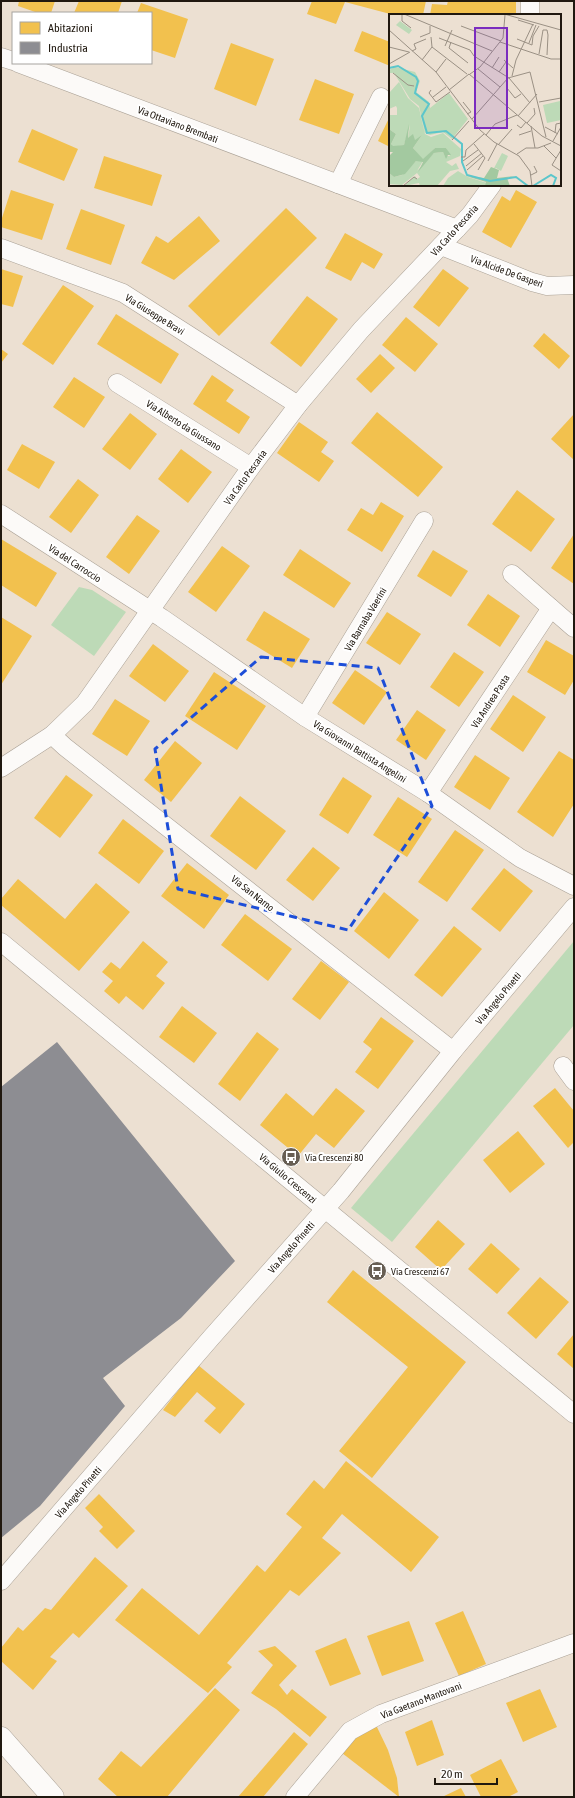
<svg xmlns="http://www.w3.org/2000/svg" width="575" height="1798" viewBox="0 0 575 1798" font-family="'Asap Condensed',sans-serif">
<rect width="100%" height="100%" fill="#ece0d2"/>
<g fill="#bddab7">
<path d="M79,587L92,590L126,612L94,656L51,625Z"/>
<path d="M574,941V1025L392,1242L351,1208Z"/>
</g>
<g fill="#f2c14e">
<path d="M19,1H55L51,13H38L18,6Z"/>
<path d="M79,1H122L118,13H74Z"/>
<path d="M312,1H426L423,15H394L345,2L336,24L307,14Z"/>
<path d="M448,1H516V15H430L432,4L447,5Z"/>
<path d="M141,3L188,19L175,58L151,50V13H137Z"/>
<path d="M362,31L390,42V66L354,51Z"/>
<path d="M231,43L274,59L256,106L214,89Z"/>
<path d="M315,79L354,94L339,134L299,120Z"/>
<path d="M390,116V147L378,141Z"/>
<path d="M32,129L78,149L64,181L18,162Z"/>
<path d="M104,156L162,175L152,206L94,188Z"/>
<path d="M11,190L54,204L42,240L1,227V221Z"/>
<path d="M516,190L537,202L511,248L482,232L502,196L510,201Z"/>
<path d="M286,208L317,238L219,336L188,306Z"/>
<path d="M81,209L125,225L111,265L66,249Z"/>
<path d="M199,216L220,241L174,280L141,263L156,236L168,243Z"/>
<path d="M345,233L383,254L374,269L362,262L351,281L325,268Z"/>
<path d="M1,269L23,276L13,307L1,304Z"/>
<path d="M443,269L469,288L439,327L413,307Z"/>
<path d="M63,285L94,306L53,365L22,344Z"/>
<path d="M307,296L338,319L301,367L270,343Z"/>
<path d="M116,314L179,354L161,384L97,344Z"/>
<path d="M406,317L438,344L415,372L382,345Z"/>
<path d="M544,333L570,356L559,369L533,346Z"/>
<path d="M1,349L8,354L1,363Z"/>
<path d="M380,354L395,368L371,393L356,379Z"/>
<path d="M212,375L234,390L226,401L250,417L239,434L193,404Z"/>
<path d="M74,377L105,397L84,428L53,407Z"/>
<path d="M377,412L443,467L418,497L351,443Z"/>
<path d="M130,413L157,434L130,470L102,449Z"/>
<path d="M574,414V460L551,439Z"/>
<path d="M299,422L328,442L321,452L334,461L319,482L277,453Z"/>
<path d="M22,444L55,462L39,489L7,470Z"/>
<path d="M181,449L212,472L188,503L158,479Z"/>
<path d="M78,479L99,495L71,533L49,517Z"/>
<path d="M517,490L555,519L531,552L492,524Z"/>
<path d="M381,502L404,516L382,552L347,530L361,508L373,515Z"/>
<path d="M137,515L160,531L129,574L106,557Z"/>
<path d="M574,534V584L551,568Z"/>
<path d="M1,539L57,573L36,607L1,585Z"/>
<path d="M222,546L250,566L216,612L188,592Z"/>
<path d="M300,549L351,583L334,608L283,575Z"/>
<path d="M433,550L468,571L451,597L417,576Z"/>
<path d="M488,594L520,616L500,647L467,625Z"/>
<path d="M264,611L310,639L292,668L246,640Z"/>
<path d="M387,612L421,634L400,665L366,643Z"/>
<path d="M1,617L32,636L1,685Z"/>
<path d="M546,640L574,656V680L565,695L527,672Z"/>
<path d="M153,644L189,671L165,702L129,676Z"/>
<path d="M454,652L484,672L459,707L430,687Z"/>
<path d="M355,670L387,692L364,725L332,703Z"/>
<path d="M214,672L266,706L237,750L185,716Z"/>
<path d="M513,695L546,717L523,752L490,729Z"/>
<path d="M115,699L150,721L127,756L92,734Z"/>
<path d="M417,710L446,730L426,760L396,740Z"/>
<path d="M175,741L202,763L171,802L144,780Z"/>
<path d="M559,751L574,760V804L553,837L517,812Z"/>
<path d="M475,755L510,778L490,810L454,787Z"/>
<path d="M66,775L93,795L60,838L34,818Z"/>
<path d="M343,777L372,796L348,834L319,815Z"/>
<path d="M240,796L286,831L256,870L210,836Z"/>
<path d="M398,797L432,819L407,857L373,835Z"/>
<path d="M123,819L164,851L139,884L98,853Z"/>
<path d="M455,830L484,850L447,902L418,882Z"/>
<path d="M313,847L340,868L313,901L286,880Z"/>
<path d="M187,863L229,895L204,929L161,896Z"/>
<path d="M504,868L533,891L500,932L471,909Z"/>
<path d="M18,879L65,919L96,883L130,912L79,971L1,905V899Z"/>
<path d="M384,892L419,920L389,959L354,931Z"/>
<path d="M245,914L292,949L268,981L221,945Z"/>
<path d="M454,926L482,949L442,997L414,975Z"/>
<path d="M143,941L168,962L156,976L165,983L143,1010L126,996L119,1004L104,991L113,981L102,972L111,962L120,969Z"/>
<path d="M321,961L349,982L320,1020L292,999Z"/>
<path d="M182,1006L217,1033L194,1063L159,1037Z"/>
<path d="M381,1017L414,1041L378,1089L355,1072L372,1049L363,1042Z"/>
<path d="M257,1032L279,1049L240,1101L218,1084Z"/>
<path d="M336,1088L365,1111L334,1148L316,1134L298,1156L260,1125L286,1093L313,1116Z"/>
<path d="M555,1088L574,1111V1142L568,1148L533,1106Z"/>
<path d="M518,1131L545,1164L510,1193L483,1160Z"/>
<path d="M438,1220L465,1244L441,1270L415,1247Z"/>
<path d="M491,1243L520,1269L497,1294L468,1269Z"/>
<path d="M353,1270L466,1362L372,1478L339,1451L408,1367L327,1302Z"/>
<path d="M540,1277L569,1302L536,1339L507,1313Z"/>
<path d="M574,1334V1369L557,1354Z"/>
<path d="M198,1365L245,1404L220,1434L204,1421L216,1408L197,1392L175,1417L163,1410Z"/>
<path d="M346,1461L439,1537L411,1572L342,1514L322,1538L341,1553L299,1596L290,1590L227,1663L232,1667L208,1693L115,1620L142,1588L199,1635L257,1565L265,1572L302,1527L286,1514L314,1480L324,1489Z"/>
<path d="M99,1494L135,1531L117,1549L99,1531L103,1527L85,1508Z"/>
<path d="M95,1557L128,1586L79,1638L73,1633L50,1657L57,1661L33,1690L1,1661V1648L18,1627L23,1631L45,1608L51,1610Z"/>
<path d="M463,1611L486,1664L459,1676L435,1623Z"/>
<path d="M409,1621L424,1661L382,1676L367,1636Z"/>
<path d="M346,1638L361,1674L330,1686L315,1651Z"/>
<path d="M275,1646L297,1666L279,1685L287,1695L292,1689L327,1717L310,1737L276,1709L251,1693L273,1665L258,1651Z"/>
<path d="M215,1688L240,1710L167,1797H118L98,1779L121,1751L141,1767Z"/>
<path d="M540,1689L557,1727L523,1742L506,1703Z"/>
<path d="M432,1720L444,1755L417,1766L405,1732Z"/>
<path d="M376,1725L388,1750L397,1778L399,1797L342,1753L358,1733Z"/>
<path d="M294,1732L308,1744L263,1797H238Z"/>
<path d="M501,1759L518,1792L508,1797H481L470,1775Z"/>
<path d="M461,1788L466,1797H442Z"/>
</g>
<path fill="#8d8d92" d="M57,1042L235,1261L181,1318L103,1378L125,1406L40,1506L1,1538V1087Z"/>
<g fill="none" stroke-linecap="round" stroke-linejoin="round">
<defs>
<g id="minor">
<path d="M530,15V1"/>
<path d="M1,57L13,61"/>
<path d="M18,63L457,229"/>
<path d="M338,184L381,97"/>
<path d="M441,246L532,282L547,286L574,285"/>
<path d="M1,248L123,293L298,405"/>
<path d="M117,383L251,467"/>
<path d="M1,514L162,618L305,717L428,793L520,858L574,886"/>
<path d="M512,574L574,628"/>
<path d="M305,717L424,521"/>
<path d="M52,735L65,747L453,1051"/>
<path d="M1,768L52,735L85,703L251,467L298,405L361,330L470,215L492,185"/>
<path d="M428,793L551,608"/>
<path d="M1,942L574,1414"/>
<path d="M563,1066L574,1081"/>
<path d="M1,1581L210,1339L341,1191L453,1051L574,907"/>
<path d="M295,1797L350,1731L381,1714L574,1643"/>
</g>
<path id="tertiary" d="M1,1738L53,1797"/>
</defs>
<use href="#minor" stroke="#aaa196" stroke-width="19"/>
<use href="#tertiary" stroke="#aaa196" stroke-width="23"/>
<use href="#minor" stroke="#fcfaf8" stroke-width="18"/>
<use href="#tertiary" stroke="#fcfaf8" stroke-width="22"/>
</g>
<path fill="none" stroke="#1d4ed8" stroke-width="3" stroke-dasharray="8 5" stroke-linejoin="round" d="M261,657L378,668L432,806L348,930L178,889L155,749Z"/>
<defs>
<symbol id="bus-disc" viewBox="-11 -11 22 22"><circle r="9.5" fill="#675e53" stroke="#fff"/><path d="M-5-6H5V4H4V6H2V4H-2V6H-4V4H-5ZM-3.5-4V0h7V-4ZM-3.5 1.2v1.5H-2V1.2ZM2 1.2v1.5H3.5V1.2Z" fill="#fff"/></symbol>
</defs>
<g fill-rule="evenodd">
<use href="#bus-disc" x="280" y="1146" width="22" height="22"/>
<use href="#bus-disc" x="366" y="1260" width="22" height="22"/>
</g>
<g text-anchor="middle" stroke-width="4" stroke-linejoin="round" paint-order="stroke">
<g font-size="10" fill="#20180f" stroke="#fff">
<text transform="translate(178 124) rotate(21)" y="4">Via Ottaviano Brembati</text>
<text transform="translate(454 230) rotate(-48)" y="4">Via Carlo Pescaria</text>
<text transform="translate(507 271) rotate(20)" y="4">Via Alcide De Gasperi</text>
<text transform="translate(155 314) rotate(32)" y="4">Via Giuseppe Bravi</text>
<text transform="translate(184 425) rotate(32)" y="4">Via Alberto da Giussano</text>
<text transform="translate(245 477) rotate(-54)" y="4">Via Carlo Pescaria</text>
<text transform="translate(75 563) rotate(33)" y="4">Via del Carroccio</text>
<text transform="translate(365 619) rotate(-59)" y="4">Via Barnaba Vaerini</text>
<text transform="translate(490 701) rotate(-57)" y="4">Via Andrea Pasta</text>
<text transform="translate(360 751) rotate(32)" y="4">Via Giovanni Battista Angelini</text>
<text transform="translate(253 893) rotate(38)" y="4">Via San Narno</text>
<text transform="translate(498 998) rotate(-50)" y="4">Via Angelo Pinetti</text>
<text transform="translate(288 1178) rotate(40)" y="4">Via Giulio Crescenzi</text>
<text transform="translate(291 1247) rotate(-49)" y="4">Via Angelo Pinetti</text>
<text transform="translate(78 1492) rotate(-49)" y="4">Via Angelo Pinetti</text>
<text transform="translate(421 1700) rotate(-21)" y="4">Via Gaetano Mantovani</text>
</g>
<g font-size="10" fill="#20180f" stroke="#fff" text-anchor="start">
<text x="305" y="1161">Via Crescenzi 80</text>
<text x="391" y="1275">Via Crescenzi 67</text>
</g>
</g>
<g transform="translate(389 14)">
<rect width="172" height="172" fill="#ece0d2"/>
<path d="M11,7L23,16L20,20L7,11ZM6,53L26,58L31,67L27,78L40,88L41,94L60,79L79,105L63,125L54,118L41,121L36,119L30,92L21,85L5,59H0V56ZM10,68L19,84L30,94L36,120L42,123L54,119L72,135L71,142L57,148L63,152L67,149L70,155L61,157L48,172H31L30,169L15,172L26,162L28,165L31,163L28,159L13,171L0,170V159L5,163L13,161L27,147H34L28,157L45,139L54,138L56,142H61L57,134H46L34,146L24,134L33,121L26,127L24,123L19,125L21,111L15,131L4,133L2,130L7,120L0,115V101H8V94L7,92L0,95V79ZM171,87L172,106L158,109L154,91ZM113,139L119,142L112,157L107,154L104,156ZM69,157L79,163L98,169L96,172H54L59,164Z" fill="#bddab7"/>
<path d="M20,110L19,124L24,120L26,126L33,121L24,134L34,145L46,134H57L62,141H59L57,145L54,138L45,139L29,158L34,148L27,147L16,160L5,163L0,159V142L4,138H0V115L7,120L2,130L4,132L15,131ZM102,153L110,156L108,164L126,162L118,164L121,172H96L97,168L77,162L95,164Z" fill="#a3c9a0"/>
<path fill="none" stroke="#5cc6cb" stroke-width="2" d="M0,54L9,52L27,63L29,67L26,79L40,90L33,102L38,119L57,117L73,130V148L78,161L101,167L127,163L139,172M144,172L162,161L167,164L164,172"/>
<path fill="none" stroke="#9a9084" stroke-width="1" d="M13,0V7L22,14M15,0L103,37M115,0L172,16M129,6L145,11M72,12L112,27M0,16L47,58L91,116L105,128L130,142L141,157L143,172M154,16H158L159,21L158,41M31,23L41,19V12M50,24L81,36L85,42L120,64L141,89M128,25L143,31L144,22L150,12M62,28L60,34L79,49M111,28L162,45H172M140,29L147,11M56,32L63,16M0,33L20,38M43,33L78,60M23,37L27,35L25,30L37,25M150,40L154,16M33,46L43,33L42,23M115,46L124,54M0,50L21,38M103,54L110,43M89,55L111,73M47,58L57,45M110,58L117,48M4,59L19,71L25,72M81,60L91,53L114,24L116,1M123,62L127,46L144,10M118,74L126,84L132,80M42,76L40,79L47,88L61,78M60,76L80,60L153,122L172,132M44,83L57,73M74,88L82,98L78,100M150,88L172,84M129,102L148,80M83,105L119,64L141,58L157,123M138,109L146,100L145,94M128,111L132,114L137,108M142,112L146,134M156,113L169,120M166,119L167,110L172,109M97,121L106,110L128,101M130,121L142,117M63,126L80,107M164,127L172,113M85,130L96,144L89,156M109,131L123,115M155,132L167,144M172,136L163,151L172,157M128,140L137,134H149L162,129M72,143H76L77,136L95,120M74,147L89,136M99,147L108,130M77,152L93,139M78,156L94,142M142,161L148,158L145,152M14,172L25,163L28,165"/>
<path fill="#7b2cbf" fill-opacity="0.15" stroke="#7b2cbf" stroke-width="2" d="M86,14H118V114H86Z"/>
<rect width="172" height="172" fill="none" stroke="#20180f" stroke-width="2"/>
</g>
<rect width="575" height="1798" fill="none" stroke="#20180f" stroke-width="4"/>
<rect x="12" y="12" width="140" height="52" fill="#ffffff" stroke="#a6a39f"/>
<rect x="20" y="22" width="20" height="12" fill="#f2c14e" stroke="#a6a39f"/>
<text x="48" y="32" font-size="12" fill="#20180f">Abitazioni</text>
<rect x="20" y="42" width="20" height="12" fill="#8d8d92" stroke="#a6a39f"/>
<text x="48" y="52" font-size="12" fill="#20180f">Industria</text>
<path d="M435 1778v6h62v-6" fill="none" stroke="#20180f" stroke-width="2"/>
<text x="441" y="1778" font-size="12" fill="#20180f" stroke="#ffffff" stroke-width="3" paint-order="stroke">20 m</text>
</svg>
